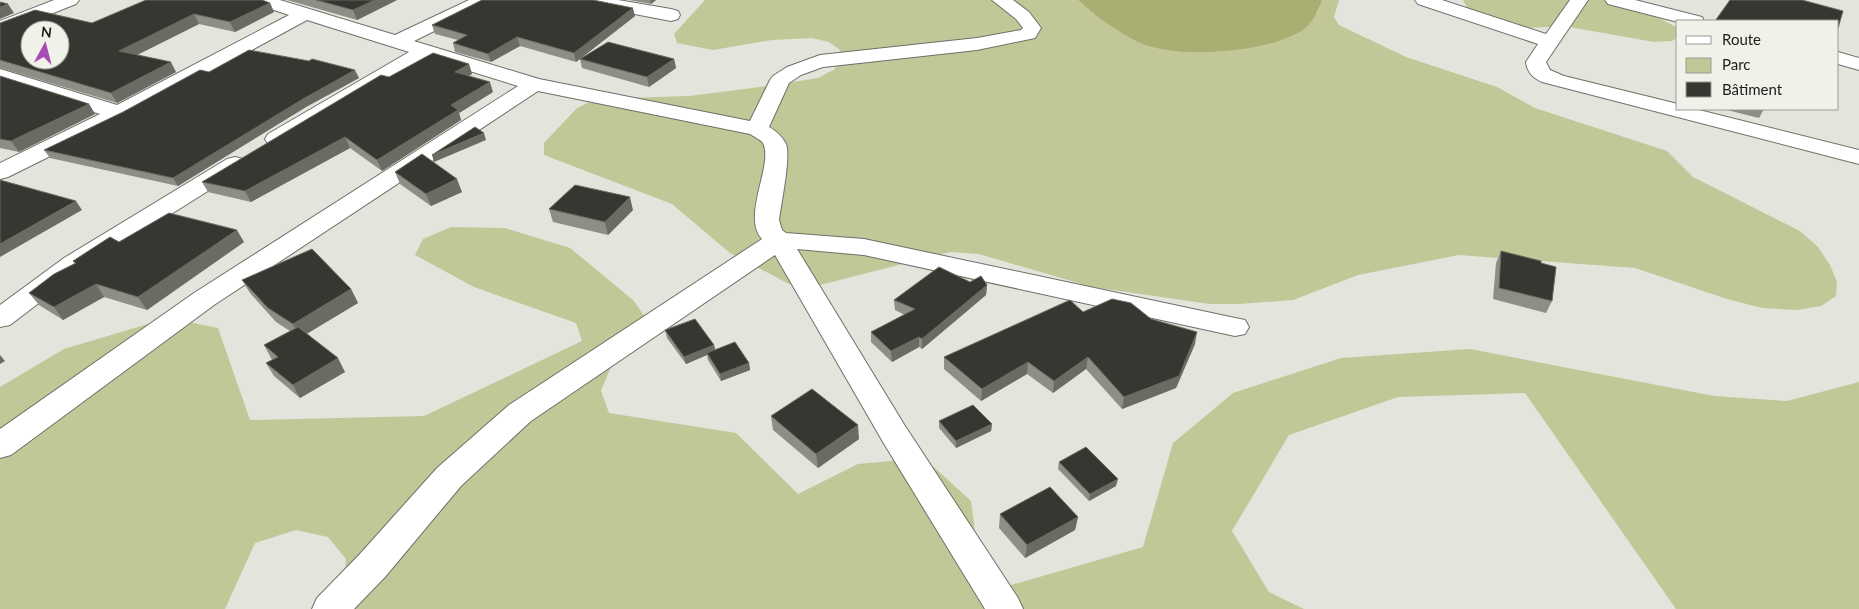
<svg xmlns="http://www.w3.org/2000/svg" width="1859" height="609" viewBox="0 0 1859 609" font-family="Lato,sans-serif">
<rect width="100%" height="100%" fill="#e3e4dc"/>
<g fill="#c2c797">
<path d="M705,0H1078L1089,10L1317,14L1322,0H1339L1334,17L1339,25L1406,57L1497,87L1535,108L1667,151L1693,177L1800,231L1818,247L1830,265L1837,282L1836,296L1821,306L1797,310L1762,308L1727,299L1635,268L1459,255L1358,275L1293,300L1238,304H1210L1092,287L979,254L950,252L816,286L789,284L730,253L672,204L544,155V143L577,108L596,99L689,96L760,87L818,78L835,69L840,50L829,42L812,38L772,40L713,50L677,43L674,34Z"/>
<path d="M1463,0H1625L1676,27L1678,37L1672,41L1654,42L1564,26L1510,29L1472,17Z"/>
<path d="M451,227L505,228L570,248L633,300L645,317L610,369L601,391L609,413L736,433L798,494L858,464L924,458L971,501L979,562L1008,586L1143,547L1173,443L1233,393L1341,358L1470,349L1714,396L1787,401L1859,382V609H1676L1525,393L1398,397L1289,435L1232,531L1269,592L1304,609H342L346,559L328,537L296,530L255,543L225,609H0V387L64,349L168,318L218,328L250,420L424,416L582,341L576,323L474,287L415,255L423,239Z"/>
</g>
<path fill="#a9af72" d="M1078,0H1322C1318,12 1312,24 1301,31C1265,53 1176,60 1138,42C1118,32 1094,15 1078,0Z"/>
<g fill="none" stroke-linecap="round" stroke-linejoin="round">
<defs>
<g id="minor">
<path d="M54,0H79L76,4L0,34V21Z"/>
<path d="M253,0H280L395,35L469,0H492L489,4L414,41L539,79L750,121L770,80L773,76L787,67L820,55L977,38L1021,30L1023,28L1016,19L992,0H1013L1029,12L1041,28L1035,38L977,50L823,67L801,75L789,83L769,127C776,131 782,136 786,144C791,156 781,204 779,220L782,230L786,233L864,239L1235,318L1245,320L1249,327L1245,334L1235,336L864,255L797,249L905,426L1018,598L1023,609H985L883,442L775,255L531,421L461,486L385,577L354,609H312L317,598L359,555L437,468L509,405L762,239C741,216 774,165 763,143C760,139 754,137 750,134L538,91L214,305L11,455L0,458V429L194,293L518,86L428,58L284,144L276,146L268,144L265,139L268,134L409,52L307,20L127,118L8,177L0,179V163L100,114L0,82V69L117,105L289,15L256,4Z"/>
<path d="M579,0H618L671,9L678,11L680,15L678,19L671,21L588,5L582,4Z"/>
<path d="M1415,0H1442L1546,34L1570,0H1588L1546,62L1550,70L1564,76L1678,104V109H1695L1859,150V164L1542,82C1533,78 1527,72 1526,62L1538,44L1418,4Z"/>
<path d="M1605,0H1635L1702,17L1704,21L1678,22L1608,4Z"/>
<path d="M1838,52L1859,58V70L1838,64Z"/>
<path d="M235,157L243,159L247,164L243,169L82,270L10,325L0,327V305L64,258L227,159Z"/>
</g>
</defs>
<use href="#minor" stroke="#6f7069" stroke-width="2"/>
<use href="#minor" fill="#fff" fill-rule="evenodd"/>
</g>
<g fill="#8d8e86">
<path d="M287,0H397L357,20Z"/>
<path d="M629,0H656L651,4Z"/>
<path d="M270,3L274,12L235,32L199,24L137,55L176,72L117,103L0,68V23H92Z"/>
<path d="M635,16L576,62L520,46L491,62L455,52L453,43L458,40L435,34L432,25Z"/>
<path d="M580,59H674L676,68L649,87L582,68Z"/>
<path d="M469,64L472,74L469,76L493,92L459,113L461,120L382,171L350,148L251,202L208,192L202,182L389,77Z"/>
<path d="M209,72L359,78L306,107L178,186L50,158L44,150Z"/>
<path d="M0,76L89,104L95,114L19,152L0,148Z"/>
<path d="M1723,109H1764L1759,118Z"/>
<path d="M395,172L462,192L431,206L400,184Z"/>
<path d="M549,209L633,210L608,235L553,222Z"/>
<path d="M119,242H244L147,310L104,297L63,320L39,305L29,293L75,264L73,261Z"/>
<path d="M1501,251L1541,263L1552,301L1546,313L1493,299L1496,263Z"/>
<path d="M242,280L351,289L358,303L307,333L345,372L300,398L274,376L266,363L272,360L264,345L290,331L276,322L250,293Z"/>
<path d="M970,282L987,285L986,295L922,349L919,347L892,362L871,342V332L905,315L895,310L894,300Z"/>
<path d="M1083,312L1151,319L1195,344L1176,388L1122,409L1086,369L1053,393L1027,374L981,401L944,369V357Z"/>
<path d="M665,330L714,345L715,350L749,363L750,370L721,381L708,360L707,355L686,364L667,338Z"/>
<path d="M771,416L859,439L818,468L773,430Z"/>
<path d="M939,421L992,424L991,431L956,448L939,428Z"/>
<path d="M1059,462L1116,486L1089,501L1058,469Z"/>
<path d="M1000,514L1078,517L1075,530L1025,558L999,528Z"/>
</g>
<g fill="#6b6b64">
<path d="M375,0H397L357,20L353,10Z"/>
<path d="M650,0H656L651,4Z"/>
<path d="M270,3L274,12L235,32L230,22Z"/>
<path d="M8,4L14,13L0,19V7Z"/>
<path d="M633,8L635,16L576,62L574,53Z"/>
<path d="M194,14L199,24L125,61L119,51Z"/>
<path d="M517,37L520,46L491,62L488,54Z"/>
<path d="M674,59L676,68L649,87L647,77Z"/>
<path d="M171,62L176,72L117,103L111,93Z"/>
<path d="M469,64L472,74L458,82L455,72Z"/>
<path d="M355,70L359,78L306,107L178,186L173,178L303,99Z"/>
<path d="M490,82L493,92L459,113L461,120L382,171L377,160L451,105Z"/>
<path d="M89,104L95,114L19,152L11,141Z"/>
<path d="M484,133L486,140L434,162L432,155Z"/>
<path d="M345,137L350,148L251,202L245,191Z"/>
<path d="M457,179L462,192L431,206L426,194Z"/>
<path d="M630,197L633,210L608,235L605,222Z"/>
<path d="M76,201L82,210L0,257V244Z"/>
<path d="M237,230L244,242L147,310L138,297Z"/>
<path d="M96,284L104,297L63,320L54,307Z"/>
<path d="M987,285L986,295L922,349V339Z"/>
<path d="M351,289L358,303L300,338L293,324Z"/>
<path d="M1197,332L1195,344L1176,388L1122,409L1124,397Z"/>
<path d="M919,337V347L892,362L891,351Z"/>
<path d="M714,345L716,352L707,353V355L686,364L684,357Z"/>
<path d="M0,355L5,361L0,364Z"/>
<path d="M1088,357L1086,369L1053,393L1054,381Z"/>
<path d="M338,358L345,372L300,398L293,385Z"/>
<path d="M1028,362L1027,374L981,401L982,389Z"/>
<path d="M749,363L750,370L721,381L720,374Z"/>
<path d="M992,424L991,431L956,448V441Z"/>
<path d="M858,425L859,439L818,468L816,454Z"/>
<path d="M1118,479L1116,486L1089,501L1090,494Z"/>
<path d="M1078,517L1075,530L1025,558L1027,545Z"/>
</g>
<g fill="#373731" stroke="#6b6b64" fill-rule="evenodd">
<path d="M146,0H262L270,3L230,22L194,14L119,51L171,62L111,93L0,60V23L35,10L92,23ZM30,30H60V60H30Z"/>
<path d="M316,0H375L353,10Z"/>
<path d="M482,0H593L633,8L574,53L517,37L488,54L453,43L467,35L432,25Z"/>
<path d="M1730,0H1802L1843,11L1838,28V21H1715Z"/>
<path d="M0,2L8,4L0,7Z"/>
<path d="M608,42L674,59L647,77L580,59Z"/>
<path d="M249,50L309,61L312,59L355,70L303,99L173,178L44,150L123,112L200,70L209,72Z"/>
<path d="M433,53L469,64L455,72L490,82L451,105L458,110L377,160L345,137L245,191L202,182L381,75L389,77Z"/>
<path d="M0,76L89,104L11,141L0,139Z"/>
<path d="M475,127L484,133L432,155Z"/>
<path d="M422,154L457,179L426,194L395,172Z"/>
<path d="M0,180L76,201L0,244Z"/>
<path d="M575,185L630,197L605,222L549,209Z"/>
<path d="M169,213L237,230L138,297L96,284L54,307L29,293L54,274L76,263L73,261L110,237L119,242Z"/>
<path d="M312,249L351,289L293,324L268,308L242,280Z"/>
<path d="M1501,251L1541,261V263L1556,267L1552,301L1499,288Z"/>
<path d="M939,267L970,282L981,276L987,285L922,339L919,337L891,351L871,332L915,309L894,300Z"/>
<path d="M1112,299L1131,303L1151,319L1197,332L1179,376L1124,397L1088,357L1054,381L1028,362L982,389L944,357L1070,300L1083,312Z"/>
<path d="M695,319L714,345L684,357L665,330Z"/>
<path d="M298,327L338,358L293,385L266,363L278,357L264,345Z"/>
<path d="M735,342L749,363L720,374L707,353Z"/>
<path d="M812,389L858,425L816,454L771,416Z"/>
<path d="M973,405L992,424L956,441L939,421Z"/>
<path d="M1086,447L1118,479L1090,494L1059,462Z"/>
<path d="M1050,487L1078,517L1027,545L1000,514Z"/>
</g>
<rect x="1676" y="20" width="162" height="90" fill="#f0f1e9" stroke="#9b9c96"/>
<rect x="1686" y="36" width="25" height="8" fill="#ffffff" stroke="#9b9c96"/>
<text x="1722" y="45" font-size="15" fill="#1c1d1a">Route</text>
<rect x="1686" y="58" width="25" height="15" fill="#c2c797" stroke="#9b9c96"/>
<text x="1722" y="70" font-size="15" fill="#1c1d1a">Parc</text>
<rect x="1686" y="82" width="25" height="15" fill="#373731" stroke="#9b9c96"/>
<text x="1722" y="95" font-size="15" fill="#1c1d1a">Bâtiment</text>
<g transform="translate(45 45) rotate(7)"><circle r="24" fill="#f0f1e9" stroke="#9b9c96"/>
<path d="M0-4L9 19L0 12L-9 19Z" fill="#a84ab4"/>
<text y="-8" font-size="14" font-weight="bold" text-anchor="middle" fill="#1c1d1a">N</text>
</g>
</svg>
